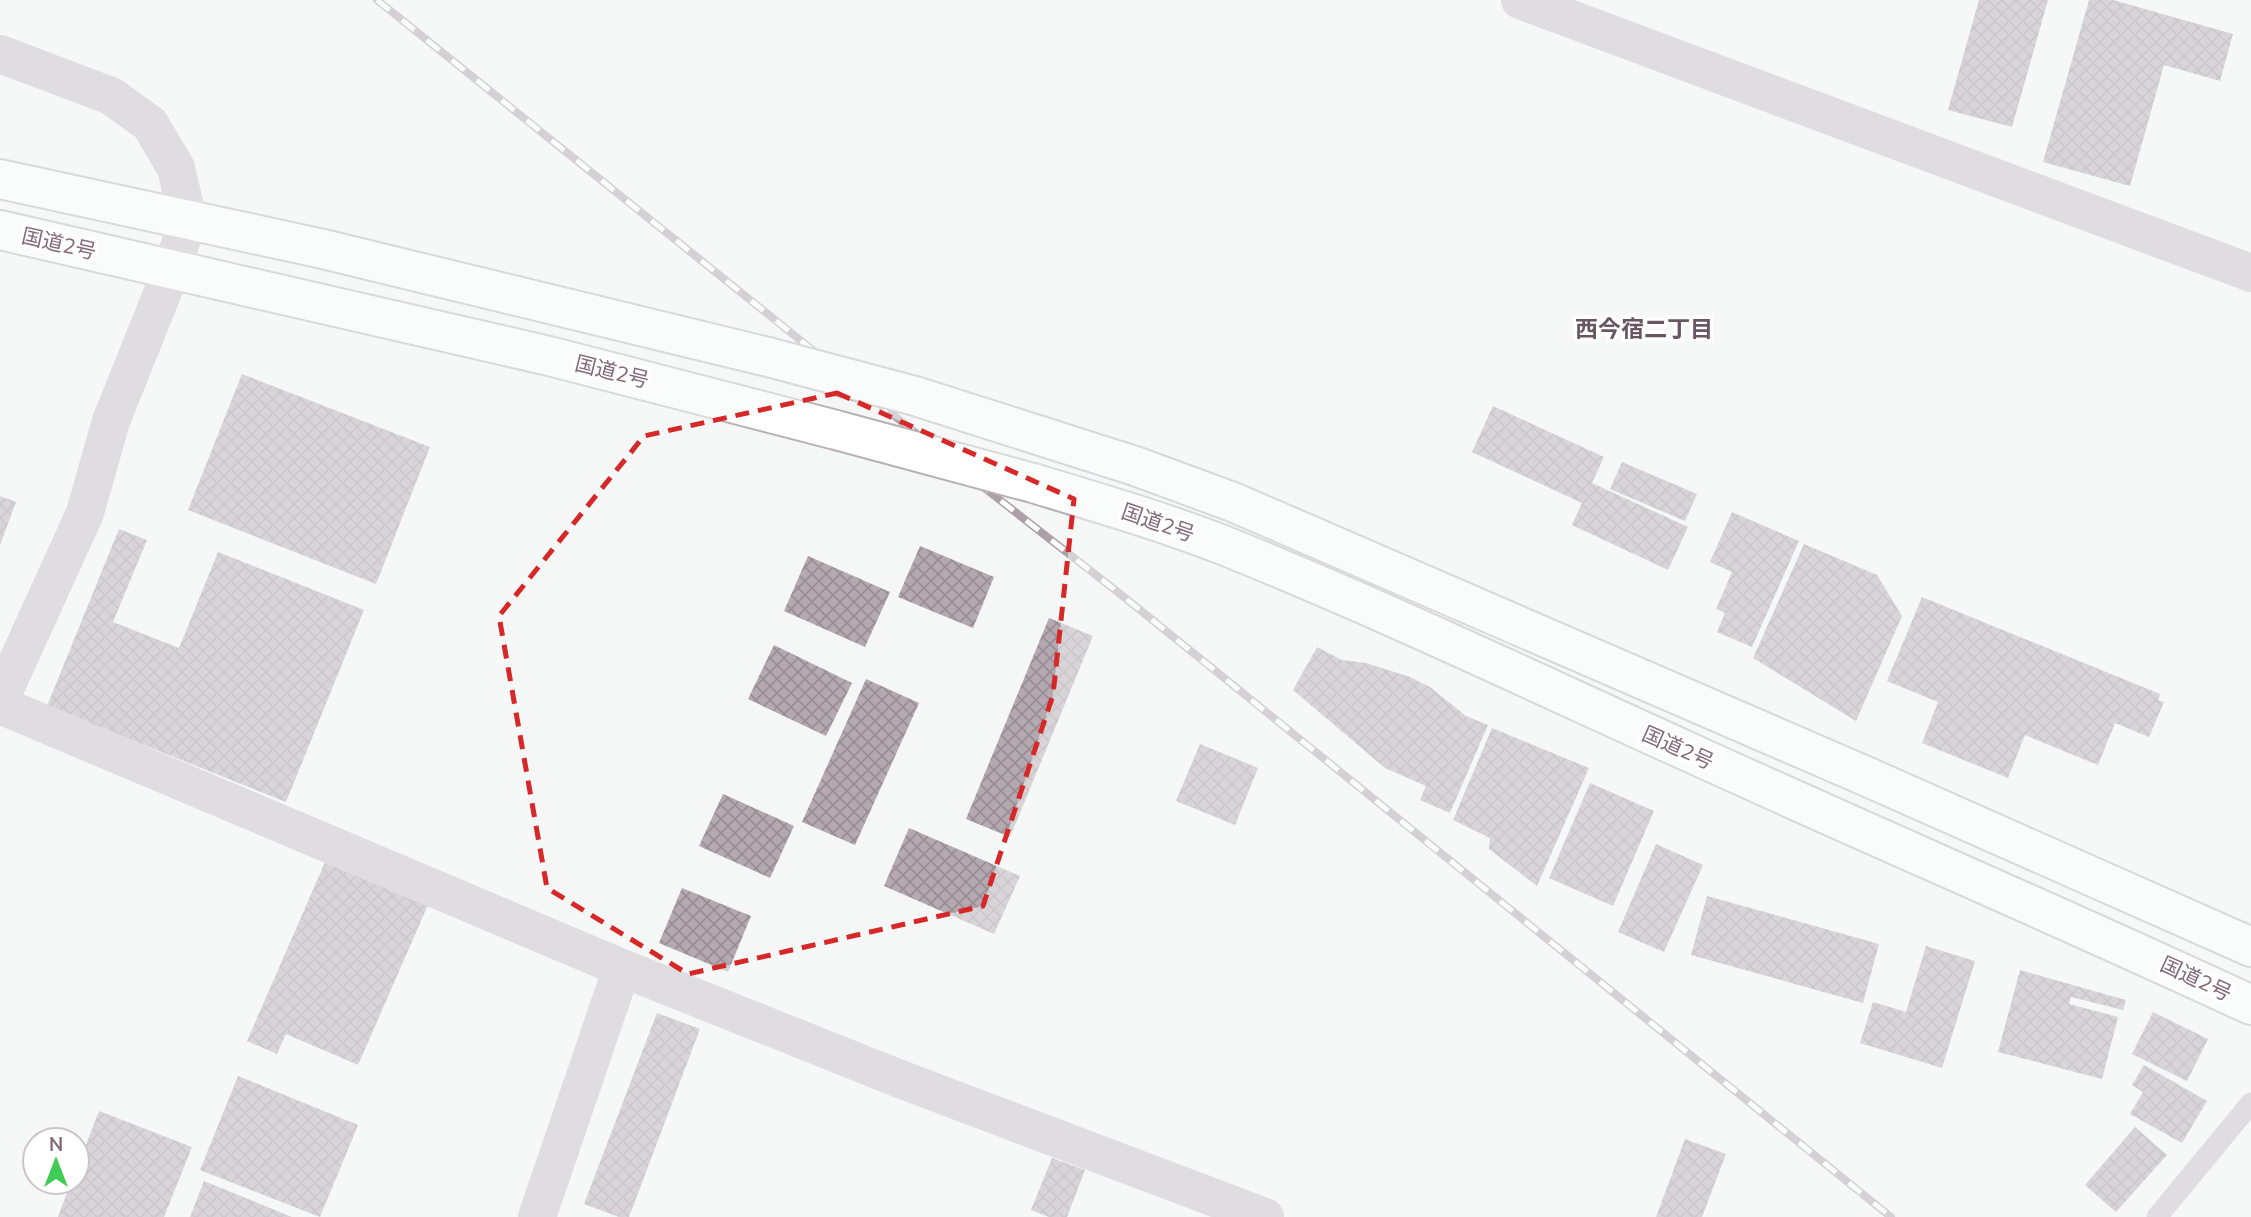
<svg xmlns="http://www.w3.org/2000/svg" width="2251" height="1217" viewBox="0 0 2251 1217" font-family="'Nunito Sans','Noto Sans JP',sans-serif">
<defs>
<pattern id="building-cross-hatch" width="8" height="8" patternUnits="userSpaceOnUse" patternTransform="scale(1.75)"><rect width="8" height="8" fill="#b4a9b0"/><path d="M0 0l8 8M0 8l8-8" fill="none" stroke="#988e94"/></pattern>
</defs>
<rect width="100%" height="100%" fill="#f5f7f7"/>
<g fill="url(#building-cross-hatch)">
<path d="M1979,0H2048L2012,127L1948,110Z"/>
<path d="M2089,0H2113L2233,34L2220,81L2164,65L2130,186L2043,162Z"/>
<path d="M242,374L430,447L376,584L188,510Z"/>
<path d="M1493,406L1604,457L1592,483L1688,527L1668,570L1572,525L1582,503L1472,452Z"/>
<path d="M1622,462L1697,494L1685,521L1610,489Z"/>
<path d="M0,496L16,502L0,545Z"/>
<path d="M1732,512L1799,541L1752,647L1717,632L1725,613L1716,609L1732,572L1710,562Z"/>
<path d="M119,529L147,540L113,622L179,648L218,552L364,610L286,802L47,706Z"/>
<path d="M1804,544L1877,575L1902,616L1856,721L1753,658Z"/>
<path d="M920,546L994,577L973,628L898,597Z"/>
<path d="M808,556L890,592L865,647L784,611Z"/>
<path d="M1922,597L2160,694L2158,700L2164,702L2149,737L2115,723L2098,765L2025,735L2008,778L1922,743L1938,702L1887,681Z"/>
<path d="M1049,618L1093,636L1010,837L966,819Z"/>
<path d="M774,645L852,683L826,736L748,699Z"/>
<path d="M1317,647L1342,660L1366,663L1410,677L1430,687L1466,716L1488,725L1450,813L1420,800L1426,786L1385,768L1293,690Z"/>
<path d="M866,679L919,703L855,845L802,822Z"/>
<path d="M1492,728L1589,768L1537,886L1489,849L1490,838L1453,820Z"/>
<path d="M1200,744L1258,768L1235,825L1176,801Z"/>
<path d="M1590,783L1654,811L1613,906L1549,878Z"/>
<path d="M723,794L794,826L770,878L699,846Z"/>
<path d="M909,828L1020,876L994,934L884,886Z"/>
<path d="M1656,844L1703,865L1664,952L1618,932Z"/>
<path d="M326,860L428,905L358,1065L286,1034L277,1054L247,1041Z"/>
<path d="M682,888L751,916L728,972L659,943Z"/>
<path d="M1707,896L1879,944L1863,1003L1691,955Z"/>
<path d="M1926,946L1975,961L1942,1068L1860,1043L1873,1002L1906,1012Z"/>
<path d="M2020,970L2126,1000L2123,1010L2071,997L2069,1004L2118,1017L2102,1079L1998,1052Z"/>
<path d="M2153,1012L2208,1039L2187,1081L2132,1054Z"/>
<path d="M657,1013L700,1029L629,1217H619L584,1204Z"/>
<path d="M2144,1065L2207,1101L2182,1143L2130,1114L2143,1092L2132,1085Z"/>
<path d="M238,1076L358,1125L320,1217L200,1170Z"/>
<path d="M99,1111L192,1147L164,1217H58L71,1182H77V1168Z"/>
<path d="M2135,1127L2167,1155L2116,1212L2085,1185Z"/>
<path d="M1685,1139L1726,1154L1702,1217H1656Z"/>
<path d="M1052,1158L1085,1170L1067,1217H1049L1031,1210Z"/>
<path d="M204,1181L292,1217H190Z"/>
</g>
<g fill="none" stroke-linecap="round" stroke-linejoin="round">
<defs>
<g id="highway">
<path d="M0,179L323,249L768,357"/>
<path d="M0,230L549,356L836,430"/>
<path d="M915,396L1135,466L1233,502L1870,778L2251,947"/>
<path d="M1033,483C1096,502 1161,521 1223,545C1377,607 1528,679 1680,748C1870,835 2062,917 2251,1005"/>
</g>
</defs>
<use href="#highway" stroke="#b7b1b5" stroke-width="42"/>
<path stroke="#c4bdc1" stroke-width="21" d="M2157,1217L2251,1103"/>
<g stroke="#c4bdc1" stroke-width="38">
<path d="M1520,0L2251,273"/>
<path d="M0,54L111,96L150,124L176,168L188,220L172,269L111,421L85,513L0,700"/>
<path d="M0,705L622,968L900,1079L1265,1217"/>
<path d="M537,1217L622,968"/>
</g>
<use href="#highway" stroke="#fff" stroke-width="38"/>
<defs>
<path id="rail" d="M377,0L973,479L1119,593L1891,1217"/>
</defs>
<use href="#rail" stroke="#aba1a7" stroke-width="8"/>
<use href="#rail" stroke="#fff" stroke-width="5" stroke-dasharray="16" stroke-linecap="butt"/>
<defs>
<g id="highway-bridge">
<path d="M768,357L915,396"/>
<path d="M836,430L1033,483"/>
</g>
</defs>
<use href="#highway-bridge" stroke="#b7b1b5" stroke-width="42" stroke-linecap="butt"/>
<use href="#highway-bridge" stroke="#fff" stroke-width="38"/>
</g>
<path d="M0 0H2251V1217H0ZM837,393L1074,499L1053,695L983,906L688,974L547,888L499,616L644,436Z" fill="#f5f7f7" fill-opacity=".55" fill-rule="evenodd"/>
<path fill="none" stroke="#d62828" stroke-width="5" stroke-dasharray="14 9" stroke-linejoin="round" d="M837,393L1074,499L1053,695L983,906L688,974L547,888L499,616L644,436Z"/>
<g text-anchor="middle" stroke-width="7" stroke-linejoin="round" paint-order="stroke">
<g font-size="21" fill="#826a79" stroke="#fff">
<text transform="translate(59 244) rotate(13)" y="7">国道2号</text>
<text transform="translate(612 372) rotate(14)" y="7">国道2号</text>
<text transform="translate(1158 523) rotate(19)" y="7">国道2号</text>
<text transform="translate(1678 748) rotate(24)" y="7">国道2号</text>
<text transform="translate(2196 979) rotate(25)" y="7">国道2号</text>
</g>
<g font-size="23" font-weight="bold" fill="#685762" stroke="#fff">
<text x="1644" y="337">西今宿二丁目</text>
</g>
</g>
<g transform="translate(56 1161)"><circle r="33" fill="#ffffff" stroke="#cdc3c9" stroke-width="2"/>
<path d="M0-5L12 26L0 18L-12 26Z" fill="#40cd55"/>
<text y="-10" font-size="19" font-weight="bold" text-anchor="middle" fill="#826a79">N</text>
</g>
</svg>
